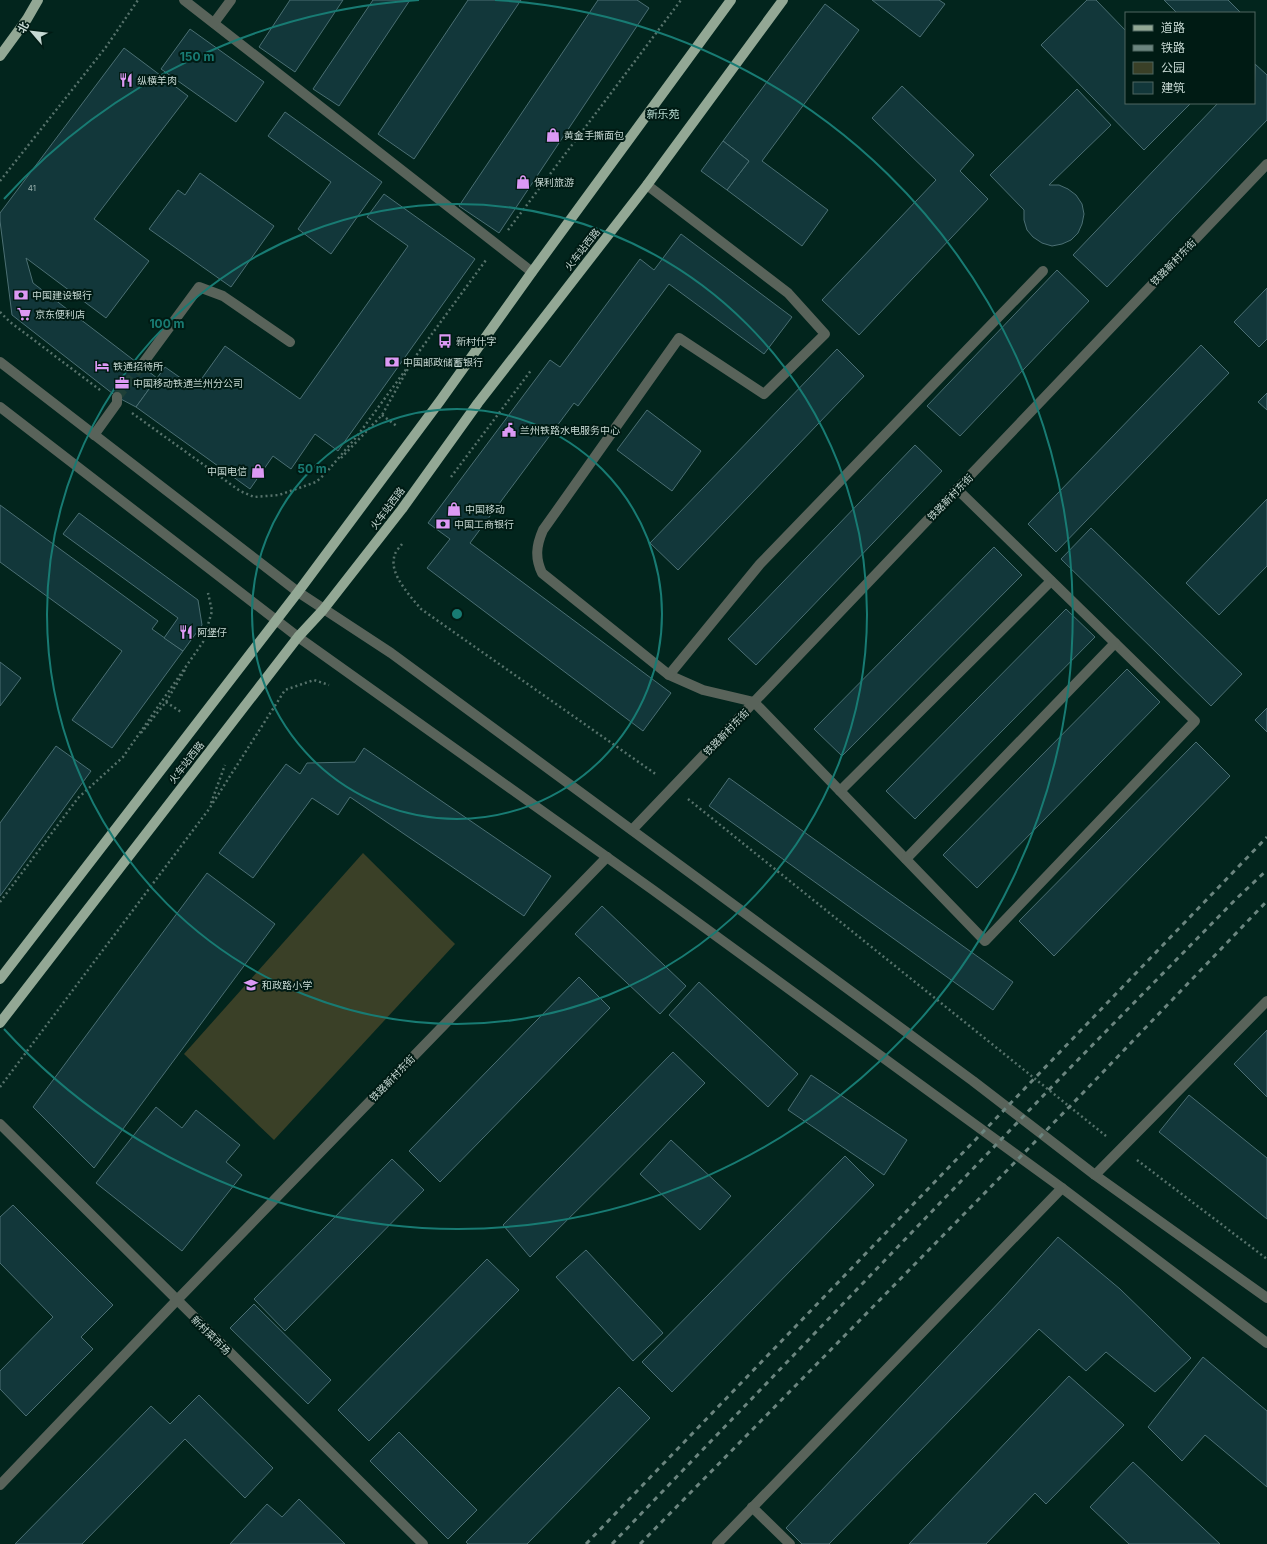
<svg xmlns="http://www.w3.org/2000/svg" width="1267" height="1544" viewBox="0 0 1267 1544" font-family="Inter,'Noto Sans SC',sans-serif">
<rect width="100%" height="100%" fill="#02251d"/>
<path fill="#3a4027" d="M363,853L455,944L274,1140L184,1054Z"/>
<g fill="#12373a" stroke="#4b6f73">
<path d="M290,0H343L295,72L259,47Z"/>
<path d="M373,0H410L339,106L313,89Z"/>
<path d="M468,0H521L414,159L378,134Z"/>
<path d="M598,0H637L649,8L499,233L459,206Z"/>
<path d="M872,0H939L945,4L920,37Z"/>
<path d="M1087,0H1096L1126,31V103H1191L1144,150L1041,45Z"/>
<path d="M1164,0H1228L1241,13H1177Z"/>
<path d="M825,4L859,30L762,161L828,210L802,246L727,190L749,161L723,141Z"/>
<path d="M190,29L264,82L236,122L161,69Z"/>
<path d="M124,48L188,96L94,219L149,261L106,318L26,258L33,283L157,378L136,407L117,397L12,315L0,221V213Z"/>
<path d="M1255,64L1267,75V120L1107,287L1073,255L1218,103H1254Z"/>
<path d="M902,86L974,155L960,171L988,199L859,335L822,300L936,180L872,118Z"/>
<path d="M1077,89L1111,125L1049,185H1059L1068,189L1076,195L1082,204L1084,214L1082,224L1078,233L1071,240L1062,244L1052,246L1042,243L1033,237L1027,230L1024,220V210L990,175Z"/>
<path d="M285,112L382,182L331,254L298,229L331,182L268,136Z"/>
<path d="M723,141L749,161L727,190L701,171Z"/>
<path d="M200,173L274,226L231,287L149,229L178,190L185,195Z"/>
<path d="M384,194L475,259L338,451L315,434L291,469L273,456L250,489L136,407L165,367L195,388L225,346L300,399L408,246L367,217Z"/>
<path d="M681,234L792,317L764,354L669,284L578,406L574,403L470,543L671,693L643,731L427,568L450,539L428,523L550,360L560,367L640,259L654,270Z"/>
<path d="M1057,270L1089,301L960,436L927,406Z"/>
<path d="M1267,288V339L1259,347L1234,322Z"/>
<path d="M1201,345L1229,373L1056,552L1028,524Z"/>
<path d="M837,349L864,376L678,570L650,543Z"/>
<path d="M1267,393V410L1258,402Z"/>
<path d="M647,410L701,451L672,491L617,450Z"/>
<path d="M915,445L942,471L756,665L728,639Z"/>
<path d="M1267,499V566L1219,615L1186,583Z"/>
<path d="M0,505L158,621L152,629L183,651L112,748L72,720L122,651L0,562Z"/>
<path d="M79,513L198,600L202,625L183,651L164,638L178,618L63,534Z"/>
<path d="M1091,528L1242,674L1211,706L1061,559Z"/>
<path d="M994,547L1022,575L842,756L814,729Z"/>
<path d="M1066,609L1095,637L915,819L886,791Z"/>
<path d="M0,662L21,678L0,706Z"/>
<path d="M1127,669L1160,702L977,888L943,855Z"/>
<path d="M1267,708V732L1255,720Z"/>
<path d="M1196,742L1230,776L1054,956L1019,921Z"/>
<path d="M56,746L91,771L0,896V823Z"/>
<path d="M364,748L551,876L524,916L350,797L338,815L312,798L253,878L219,853L286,764L300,774L307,763L355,762Z"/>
<path d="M729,778L1013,982L993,1010L709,806Z"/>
<path d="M207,873L275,924L94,1168L33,1107Z"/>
<path d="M602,906L686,986L660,1014L575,934Z"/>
<path d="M579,977L610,1008L440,1182L409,1151Z"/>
<path d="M699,982L798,1074L768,1107L669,1015Z"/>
<path d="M1267,1030V1097L1234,1064Z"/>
<path d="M673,1052L705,1083L530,1257L503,1225Z"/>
<path d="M811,1075L907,1140L884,1175L788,1110Z"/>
<path d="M1189,1095L1267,1158V1219L1159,1132Z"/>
<path d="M156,1107L182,1128L196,1110L240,1145L226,1162L242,1175L182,1251L96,1183Z"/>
<path d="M671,1140L731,1196L700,1230L640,1174Z"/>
<path d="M845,1156L874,1185L672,1392L642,1362Z"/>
<path d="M392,1159L424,1190L285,1331L254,1299Z"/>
<path d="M13,1205L113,1305L81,1337L93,1349L26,1416L0,1389V1371L53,1317L0,1263V1217Z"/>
<path d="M1058,1237L1120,1289L1191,1358L1155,1392L1106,1352L1086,1371L1039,1329L829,1544H802L786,1528L1005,1296Z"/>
<path d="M586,1250L663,1333L633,1361L556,1277Z"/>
<path d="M487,1259L519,1290L369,1441L338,1410Z"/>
<path d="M254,1304L331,1380L308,1404L230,1328Z"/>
<path d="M1203,1357L1267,1411V1487L1205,1435L1182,1461L1148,1427Z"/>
<path d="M1069,1376L1124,1425L1046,1504L1035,1493L986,1544H909Z"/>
<path d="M619,1387L650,1418L527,1544H468L466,1542Z"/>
<path d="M199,1395L273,1468L245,1498L185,1439L82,1544H15L151,1406L170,1424Z"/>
<path d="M399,1432L477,1510L448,1539L370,1461Z"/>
<path d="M1133,1462L1220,1544H1129L1090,1507Z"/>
<path d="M299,1499L345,1544H230L267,1504L282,1517Z"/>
</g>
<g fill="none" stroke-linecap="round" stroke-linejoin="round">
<path stroke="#1f4038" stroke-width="10" stroke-dasharray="10 5" stroke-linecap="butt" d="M117,397L141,366"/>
<g stroke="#56726b" stroke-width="2.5" stroke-dasharray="2 3" stroke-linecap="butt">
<path d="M0,181L106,47L138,0"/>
<path d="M508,230L681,0"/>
<path d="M0,312L10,322L100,390"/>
<path d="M132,413L240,491L254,497L279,495L316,482L325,474L358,435L486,260"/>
<path d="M382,415L398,427"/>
<path d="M341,458L382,415L410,365"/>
<path d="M451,477L532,369"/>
<path d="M402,544C399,548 394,553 394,558C390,575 411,597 421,609L657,775"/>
<path d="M166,702L181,712"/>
<path d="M141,733L166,702L186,668"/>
<path d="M688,799L1106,1136"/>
<path d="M211,803L225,765"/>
<path d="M0,902L78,798L123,757L203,642L212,611L208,593"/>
<path d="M0,1087L209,809L285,690L314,680L329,685"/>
<path d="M1137,1160L1267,1259"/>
</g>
<g stroke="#59635a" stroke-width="10">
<path d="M184,0L532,272"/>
<path d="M214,23L231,0"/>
<path d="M647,185L788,293L825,334L764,394L679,338L543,530C536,546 535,558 542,573L669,675L703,690L754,702L985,941L1195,721L957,489"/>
<path d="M0,362L298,592L391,653L973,1081L1095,1175L1267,1298"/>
<path d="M141,366L199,287L223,296L290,342"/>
<path d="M0,407L298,637L653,890L1062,1188L1267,1343"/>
<path d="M94,435L117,403V397"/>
<path d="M669,675L760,564L1043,271"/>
<path d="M840,791L1051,581"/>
<path d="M632,830L1267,164"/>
<path d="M906,859L1115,643"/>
<path d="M0,1124L423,1544"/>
<path d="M1095,1175L1267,1001"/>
<path d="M0,1485L177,1300L607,857"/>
<path d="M752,1507L790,1544"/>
<path d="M717,1544L1062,1188"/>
</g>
<g stroke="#93a895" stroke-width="10">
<path d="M0,56L27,19L38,0"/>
<path d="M0,979L298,592L440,401L532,272L731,0"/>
<path d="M0,1023L298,637L323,610L402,509L478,403L647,185L783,0"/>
</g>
<g stroke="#6b857f" stroke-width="3" stroke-dasharray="5 5" stroke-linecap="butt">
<path d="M586,1544L1267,837"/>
<path d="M612,1544L1066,1072L1236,899L1267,870"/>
<path d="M640,1544L1080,1096L1267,901"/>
</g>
</g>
<g fill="none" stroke="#187b73" stroke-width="2">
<circle cx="457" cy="614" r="205"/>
<circle cx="457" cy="614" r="410"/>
<path d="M4 199A615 615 0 0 1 419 0M495 0A615 615 0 1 1 4 1029"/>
</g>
<defs>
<symbol id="restaurant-bare" viewBox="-9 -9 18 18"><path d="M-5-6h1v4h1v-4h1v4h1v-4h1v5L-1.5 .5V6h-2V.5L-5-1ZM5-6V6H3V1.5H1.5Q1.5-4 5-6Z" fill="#dc99f4" stroke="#001b14" stroke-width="2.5" paint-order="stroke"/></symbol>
<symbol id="shop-bare" viewBox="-9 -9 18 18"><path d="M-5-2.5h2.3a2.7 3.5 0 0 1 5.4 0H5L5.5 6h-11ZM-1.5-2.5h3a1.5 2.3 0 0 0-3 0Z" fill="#dc99f4" stroke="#001b14" stroke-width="2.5" paint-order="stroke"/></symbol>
<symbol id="bank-bare" viewBox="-9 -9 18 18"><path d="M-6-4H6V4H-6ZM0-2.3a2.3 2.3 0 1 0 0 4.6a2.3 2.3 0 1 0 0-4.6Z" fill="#dc99f4" stroke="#001b14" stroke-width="2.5" paint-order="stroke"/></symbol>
<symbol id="supermarket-bare" viewBox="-9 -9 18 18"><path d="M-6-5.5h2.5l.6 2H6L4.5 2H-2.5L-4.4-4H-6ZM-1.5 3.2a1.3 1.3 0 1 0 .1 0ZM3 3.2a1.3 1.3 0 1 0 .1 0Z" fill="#dc99f4" stroke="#001b14" stroke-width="2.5" paint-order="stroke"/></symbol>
<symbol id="bus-bare" viewBox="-9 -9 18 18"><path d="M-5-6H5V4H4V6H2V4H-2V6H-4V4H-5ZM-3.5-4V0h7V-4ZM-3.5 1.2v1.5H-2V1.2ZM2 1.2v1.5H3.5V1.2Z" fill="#dc99f4" stroke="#001b14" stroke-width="2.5" paint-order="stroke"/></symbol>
<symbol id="hotel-bare" viewBox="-9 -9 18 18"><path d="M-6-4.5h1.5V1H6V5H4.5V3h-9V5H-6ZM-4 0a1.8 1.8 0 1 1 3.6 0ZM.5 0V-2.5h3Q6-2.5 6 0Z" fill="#dc99f4" stroke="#001b14" stroke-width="2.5" paint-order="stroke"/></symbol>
<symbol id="office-bare" viewBox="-9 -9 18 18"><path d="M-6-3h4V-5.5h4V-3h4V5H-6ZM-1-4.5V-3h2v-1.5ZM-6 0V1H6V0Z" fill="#dc99f4" stroke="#001b14" stroke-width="2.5" paint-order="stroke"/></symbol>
<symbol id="civic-bare" viewBox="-9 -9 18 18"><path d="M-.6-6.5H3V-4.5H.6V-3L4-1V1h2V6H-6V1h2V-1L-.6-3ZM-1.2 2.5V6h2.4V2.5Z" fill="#dc99f4" stroke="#001b14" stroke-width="2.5" paint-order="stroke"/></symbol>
<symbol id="school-bare" viewBox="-9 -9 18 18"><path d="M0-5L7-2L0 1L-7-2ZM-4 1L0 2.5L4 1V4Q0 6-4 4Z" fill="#dc99f4" stroke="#001b14" stroke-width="2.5" paint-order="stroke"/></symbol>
</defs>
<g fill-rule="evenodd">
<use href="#restaurant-bare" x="116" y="70" width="20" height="20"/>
<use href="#shop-bare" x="543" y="125" width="20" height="20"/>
<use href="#shop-bare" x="513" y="172" width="20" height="20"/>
<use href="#bank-bare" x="11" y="285" width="20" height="20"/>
<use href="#supermarket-bare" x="14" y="304" width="20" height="20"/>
<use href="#bus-bare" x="435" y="331" width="20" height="20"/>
<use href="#bank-bare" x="382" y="352" width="20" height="20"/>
<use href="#hotel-bare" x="92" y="356" width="20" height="20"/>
<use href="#office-bare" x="112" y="373" width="20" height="20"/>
<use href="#civic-bare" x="499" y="420" width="20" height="20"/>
<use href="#shop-bare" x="248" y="461" width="20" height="20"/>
<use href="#shop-bare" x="444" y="499" width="20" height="20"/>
<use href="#bank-bare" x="433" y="514" width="20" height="20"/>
<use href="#restaurant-bare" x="176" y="622" width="20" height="20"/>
<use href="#school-bare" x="241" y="975" width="20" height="20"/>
</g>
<g text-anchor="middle" stroke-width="4" stroke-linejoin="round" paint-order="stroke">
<g font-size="8" fill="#99b0ad">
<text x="32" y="191">41</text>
</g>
<g font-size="10" fill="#c6d8d3" stroke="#001b14" text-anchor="start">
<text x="137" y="84">纵横羊肉</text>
<text x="564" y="139">黄金手撕面包</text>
<text x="534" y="186">保利旅游</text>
<text x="32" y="299">中国建设银行</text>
<text x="35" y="318">京东便利店</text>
<text x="456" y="345">新村什字</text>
<text x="403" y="366">中国邮政储蓄银行</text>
<text x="113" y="370">铁通招待所</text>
<text x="133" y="387">中国移动铁通兰州分公司</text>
<text x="520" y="434">兰州铁路水电服务中心</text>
<text x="247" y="475" text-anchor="end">中国电信</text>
<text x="465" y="513">中国移动</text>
<text x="454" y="528">中国工商银行</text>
<text x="197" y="636">阿堡仔</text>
<text x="262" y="989">和政路小学</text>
</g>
<g font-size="10" fill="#c6d8d3" stroke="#001b14">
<text transform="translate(582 249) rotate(-52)" y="4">火车站西路</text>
<text transform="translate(1173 262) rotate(-46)" y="4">铁路新村东街</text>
<text transform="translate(950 497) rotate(-46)" y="4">铁路新村东街</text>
<text transform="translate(387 508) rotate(-53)" y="4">火车站西路</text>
<text transform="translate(726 732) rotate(-46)" y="4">铁路新村东街</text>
<text transform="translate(186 762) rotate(-52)" y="4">火车站西路</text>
<text transform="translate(392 1078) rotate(-46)" y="4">铁路新村东街</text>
<text transform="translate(211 1335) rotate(45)" y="4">新村菜市场</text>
</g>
<g font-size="11" fill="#b9ded3" stroke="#001b14">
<text x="663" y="118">新乐苑</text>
</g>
</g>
<circle cx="457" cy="614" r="6" fill="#187b73" stroke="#001b14" stroke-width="2"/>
<g font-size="12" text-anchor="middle" font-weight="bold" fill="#187b73" stroke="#001b14" stroke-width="4" stroke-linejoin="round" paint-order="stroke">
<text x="197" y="61">150 m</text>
<text x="167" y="328">100 m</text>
<text x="312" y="473">50 m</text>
</g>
<rect x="1125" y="12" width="130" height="92" fill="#001b14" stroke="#4f6760"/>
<rect x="1133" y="25" width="20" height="6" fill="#93a895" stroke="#4f6760"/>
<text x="1161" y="32" font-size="12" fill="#c6d8d3">道路</text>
<rect x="1133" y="45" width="20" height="6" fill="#6b857f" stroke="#4f6760"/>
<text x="1161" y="52" font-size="12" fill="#c6d8d3">铁路</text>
<rect x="1133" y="62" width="20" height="12" fill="#3a4027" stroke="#4f6760"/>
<text x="1161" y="72" font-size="12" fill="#c6d8d3">公园</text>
<rect x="1133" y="82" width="20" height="12" fill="#12373a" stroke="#4f6760"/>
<text x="1161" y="92" font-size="12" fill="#c6d8d3">建筑</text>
<g transform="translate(32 32) rotate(298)" stroke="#001b14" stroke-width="3" paint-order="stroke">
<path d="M0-3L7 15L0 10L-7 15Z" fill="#c6d8d3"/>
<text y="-6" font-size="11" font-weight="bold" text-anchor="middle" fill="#c6d8d3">北</text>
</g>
</svg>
